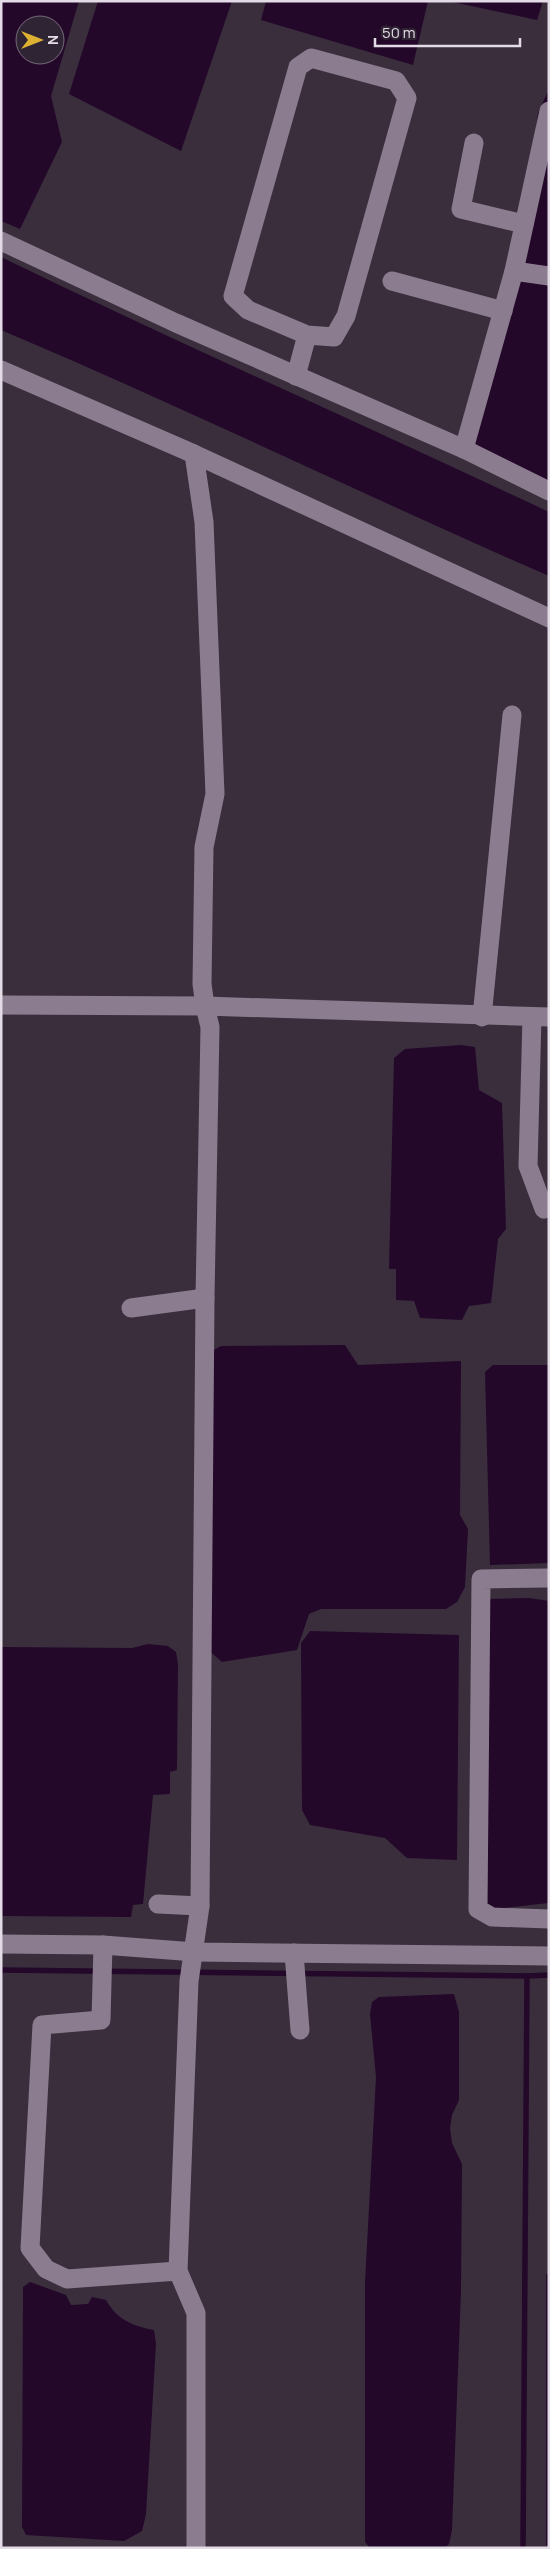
<svg xmlns="http://www.w3.org/2000/svg" width="550" height="2549" viewBox="0 0 550 2549" font-family="Manrope,sans-serif">
<rect width="100%" height="100%" fill="#3a2e3d"/>
<g fill="#23082a" fill-rule="evenodd">
<path d="M1,1H79L51,96L62,142L20,229L1,221ZM25,25H55V55H25Z"/>
<path d="M98,1H232L181,151L69,94Z"/>
<path d="M266,1H428L413,65L261,20Z"/>
<path d="M448,1H543L537,20Z"/>
<path d="M549,89V491L455,449L519,267L538,113Z"/>
<path d="M1,257C182,345 367,426 549,512V576C365,496 186,408 1,330Z"/>
<path d="M461,1045L475,1047L479,1090L502,1103L506,1229L498,1239L491,1303L469,1306L462,1320L420,1318L414,1301L396,1300V1269H389L394,1058L405,1049Z"/>
<path d="M345,1345L358,1365L461,1361L460,1515L468,1529L465,1587L457,1602L446,1609H321L309,1614L297,1650L222,1662L207,1649L214,1350L221,1346Z"/>
<path d="M493,1365H549V1563L490,1565L485,1372Z"/>
<path d="M529,1598L549,1601V1903L484,1910V1599Z"/>
<path d="M310,1631L459,1635L457,1860L407,1858L385,1838L310,1825L302,1810L301,1643Z"/>
<path d="M148,1644L168,1646L176,1652L178,1664L177,1770L170,1772V1794L153,1795L143,1904L133,1905L131,1917L1,1916V1647L132,1648Z"/>
<path d="M454,1994L459,2012V2100L452,2115L450,2128L452,2143L462,2164L461,2290L452,2530L449,2544L445,2548H370L365,2542V2282L376,2077L370,2014L372,2002L379,1997Z"/>
<path d="M546,2274H549V2547L546,2545Z"/>
<path d="M30,2282L66,2295L71,2305L88,2304L92,2297L106,2300C117,2320 133,2326 154,2330L156,2344L146,2514L142,2531L124,2541L26,2535L22,2527L23,2287Z"/>
</g>
<g fill="none" stroke-linecap="round" stroke-linejoin="round">
<g stroke="#23082a" stroke-width="5.5">
<path d="M1,1970L527,1976"/>
<path d="M523,2548L527,1976L549,1975"/>
</g>
<g stroke="#8b7d8f" stroke-width="19">
<path d="M474,143L461,209L524,224"/>
<path d="M1,241L176,323L464,449L549,491"/>
<path d="M514,271L549,276"/>
<path d="M392,281L503,311"/>
<path d="M1,370L194,454L549,618"/>
<path d="M296,376L307,335L334,337L346,316L407,98L396,81L311,58L298,67L233,296L248,310L307,335"/>
<path d="M464,449L514,271L549,111"/>
<path d="M194,454L204,522L215,794L204,847L202,984L205,1006L210,1027L205,1298L200,1906L189,1981L178,2271L196,2313V2548"/>
<path d="M1,1005L205,1006L549,1017"/>
<path d="M482,1017L512,715"/>
<path d="M532,1017L528,1166L544,1209"/>
<path d="M131,1308L205,1298"/>
<path d="M549,1578L481,1579L478,1909L492,1917L549,1919"/>
<path d="M158,1904L200,1906"/>
<path d="M1,1944L103,1945L195,1952L549,1956"/>
<path d="M103,1945L101,2020L42,2025L30,2248L46,2269L67,2279L178,2271"/>
<path d="M294,1953L300,2030"/>
</g>
</g>
<rect width="550" height="2549" fill="none" stroke="#e3dbe5" stroke-width="5"/>
<g transform="translate(40 40) rotate(90)"><circle r="24" fill="#2f2433" stroke="#776d7a"/>
<path d="M0-4L9 19L0 12L-9 19Z" fill="#deb133"/>
<text y="-8" font-size="14" font-weight="bold" text-anchor="middle" fill="#e3dbe5">N</text>
</g>
<path d="M375 38v8h145v-8" fill="none" stroke="#e3dbe5" stroke-width="2.5"/>
<text x="382" y="38" font-size="15" fill="#e3dbe5" stroke="#2f2433" stroke-width="4" paint-order="stroke">50 m</text>
</svg>
